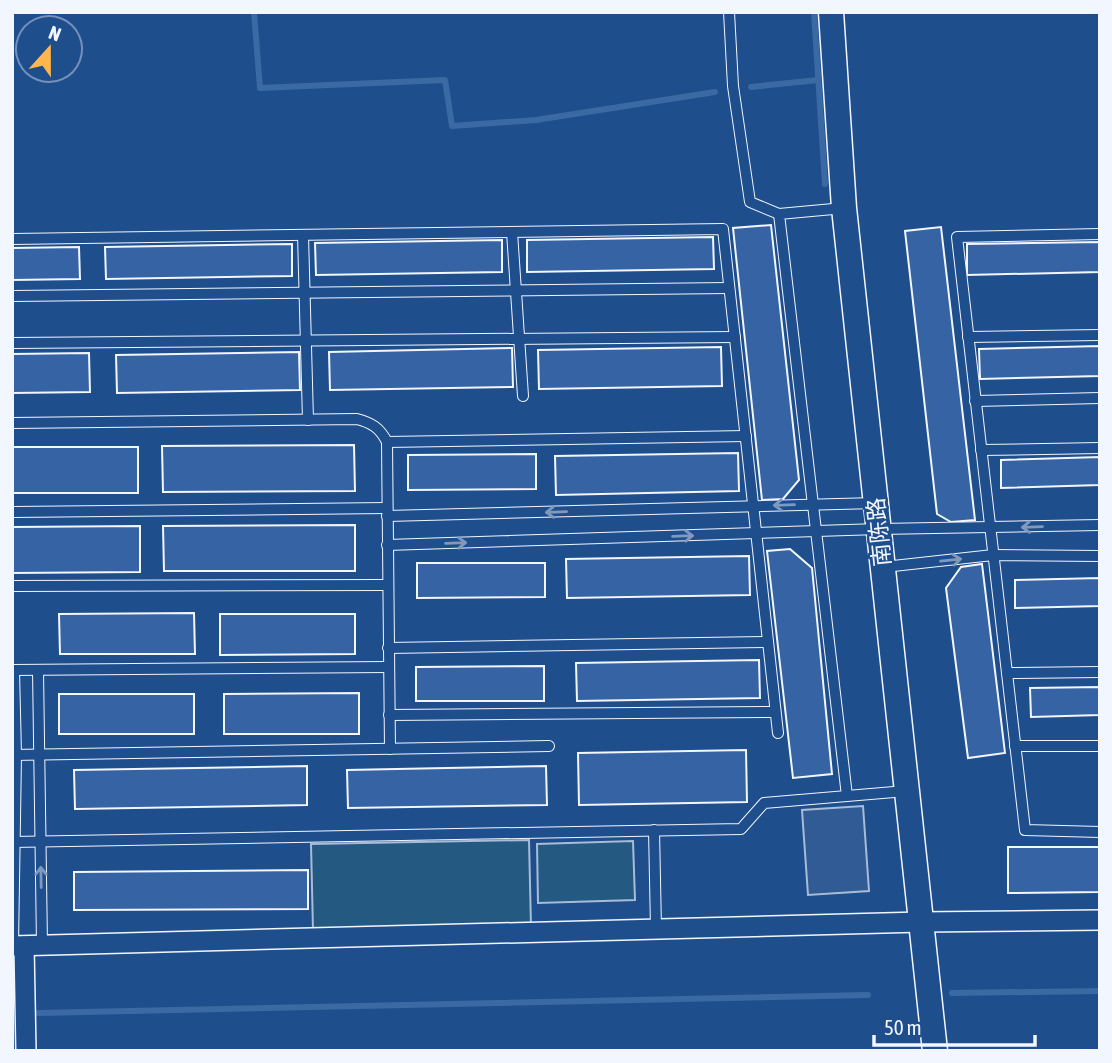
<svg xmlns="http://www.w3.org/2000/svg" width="1112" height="1063" viewBox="0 0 1112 1063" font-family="'Asap Condensed','Noto Sans SC',sans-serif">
<rect width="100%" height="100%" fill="#1f4e8c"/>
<g fill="#245a82" stroke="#a8bbd7" stroke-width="2">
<path d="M529,840L531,927L313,930L311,844Z"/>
<path d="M633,841L635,900L538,903L537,844Z"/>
</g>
<path fill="#305b95" stroke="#a8bbd7" stroke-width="2" d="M863,806L869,891L808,895L802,810Z"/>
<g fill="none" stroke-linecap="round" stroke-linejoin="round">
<g stroke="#3b69a3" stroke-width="6">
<path d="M254,12L260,88L445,80L452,126L536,120L715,92"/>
<path d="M814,12L825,184"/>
<path d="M751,87L818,80"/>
<path d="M952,993L1100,991"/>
<path d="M38,1013L868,995"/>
</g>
</g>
<g fill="#3563a3" stroke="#f2f6ff" stroke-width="2">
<path d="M771,225L799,480L783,499L762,500L733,228Z"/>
<path d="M941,227L975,520L951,522L937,514L905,231Z"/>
<path d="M713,237L714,269L527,272V240Z"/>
<path d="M502,240V272L316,275L315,243Z"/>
<path d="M1100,242V272L967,275V244Z"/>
<path d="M292,244V276L106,279L105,247Z"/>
<path d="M79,247L80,279L12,280V248Z"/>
<path d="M1100,346V376L980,379L979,349Z"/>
<path d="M721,347L722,386L539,389L538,350Z"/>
<path d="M512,348L513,387L330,390L329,352Z"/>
<path d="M299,352L300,390L117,393L116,355Z"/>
<path d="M89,353L90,392L12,393V354Z"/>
<path d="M354,445L355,491L163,492L162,446Z"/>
<rect x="12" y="447" width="126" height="46"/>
<path d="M738,453L739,491L556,495L555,456Z"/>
<path d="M536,454V489L408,490V455Z"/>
<path d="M1100,457V485L1001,488V460Z"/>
<path d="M355,525V571H164L163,526Z"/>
<path d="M140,526V572L12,573V527Z"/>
<path d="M790,549L812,568L832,774L793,778L767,551Z"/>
<path d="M749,556L750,595L567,598L566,559Z"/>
<path d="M417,563H545V597L417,598Z"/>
<path d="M982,564L1005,753L968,758L946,588L961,567Z"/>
<path d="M1100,578V606L1015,608V580Z"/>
<path d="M194,613L195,654H60L59,614Z"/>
<path d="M220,614H355V654L220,655Z"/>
<path d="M759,660L760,698L577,701L576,663Z"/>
<path d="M544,666V701H416V667Z"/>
<path d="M1100,687V715L1031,717L1030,688Z"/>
<path d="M359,693V734H224V694Z"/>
<rect x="59" y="694" width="135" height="40"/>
<path d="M746,750L747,802L579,805L578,753Z"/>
<path d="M307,766V805L75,809L74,770Z"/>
<path d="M546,766L547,805L348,808L347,770Z"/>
<path d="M1008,847H1100V892L1008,893Z"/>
<path d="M308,870V909L74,910V872Z"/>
</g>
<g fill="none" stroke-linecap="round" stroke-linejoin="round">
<defs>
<g id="service">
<path d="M729,12L733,86L750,202L779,214"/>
<path d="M844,208L779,214L847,796"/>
<path d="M512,232L523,396"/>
<path d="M1100,234L957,237L1025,830L1100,832"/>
<path d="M303,235L308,420"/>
<path d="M12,239L723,229L778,733"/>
<path d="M12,296L729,288"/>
<path d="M968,337L1100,335"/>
<path d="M12,343L735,337"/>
<path d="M975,401L1100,398"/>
<path d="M12,423L357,419C372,423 380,428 387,442L390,749"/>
<path d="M387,442L746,436"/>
<path d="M981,450L1100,448"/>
<path d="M12,512L387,508"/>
<path d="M387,516L876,503"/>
<path d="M387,545L879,529L1100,525"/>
<path d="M884,567L993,555L1100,556"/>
<path d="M12,586L387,585"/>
<path d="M388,648L768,642"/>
<path d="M12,670L388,667"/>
<path d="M38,670L42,945"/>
<path d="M1007,673L1100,672"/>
<path d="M389,715L775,712"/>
<path d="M1015,746H1100"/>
<path d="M12,755L549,746"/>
<path d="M654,830L656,929"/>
<path d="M12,842L741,829L764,803L906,791"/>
<path d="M13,946L16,755L14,670"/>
</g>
<g id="minor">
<path d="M12,946L921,922L1100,920"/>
<path d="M24,946L26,1051"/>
</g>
<path id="tertiary" d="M831,12L844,208L935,1051"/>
</defs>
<use href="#service" stroke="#f2f6ff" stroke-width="12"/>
<use href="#minor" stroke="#f2f6ff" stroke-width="22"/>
<use href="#tertiary" stroke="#f2f6ff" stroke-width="27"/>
<use href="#service" stroke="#1f4e8c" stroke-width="10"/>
<use href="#minor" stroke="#1f4e8c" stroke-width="19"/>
<use href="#tertiary" stroke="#1f4e8c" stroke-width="24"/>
</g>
<defs><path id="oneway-shaft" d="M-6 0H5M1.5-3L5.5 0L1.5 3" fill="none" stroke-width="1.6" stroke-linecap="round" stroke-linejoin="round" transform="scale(1.75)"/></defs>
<g stroke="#7e9ac0">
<use href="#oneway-shaft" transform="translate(784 505) rotate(178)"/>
<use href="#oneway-shaft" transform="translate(556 512) rotate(178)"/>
<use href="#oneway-shaft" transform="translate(1032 527) rotate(178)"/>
<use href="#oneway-shaft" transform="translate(683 536) rotate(-2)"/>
<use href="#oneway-shaft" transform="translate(456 543) rotate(-2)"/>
<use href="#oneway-shaft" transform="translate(951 560) rotate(-6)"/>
<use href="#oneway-shaft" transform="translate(41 877) rotate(-91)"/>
</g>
<g text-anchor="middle" stroke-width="5" stroke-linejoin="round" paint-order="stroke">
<g font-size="23" fill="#f2f6ff" stroke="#1f4e8c">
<text transform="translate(879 532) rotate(-96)" y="8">南陈路</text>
</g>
</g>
<rect width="1112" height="1063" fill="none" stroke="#f2f6ff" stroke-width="28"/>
<g transform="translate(49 49) rotate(21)"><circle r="33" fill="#1f4e8c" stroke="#7391ba" stroke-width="2"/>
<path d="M0-5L12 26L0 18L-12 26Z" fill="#ffb74d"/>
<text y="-10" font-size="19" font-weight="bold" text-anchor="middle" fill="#f2f6ff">N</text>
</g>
<path d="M874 1035v10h161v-10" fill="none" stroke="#f2f6ff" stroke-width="3.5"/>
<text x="884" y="1035" font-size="21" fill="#f2f6ff" stroke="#1f4e8c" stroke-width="5" paint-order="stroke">50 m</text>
</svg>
